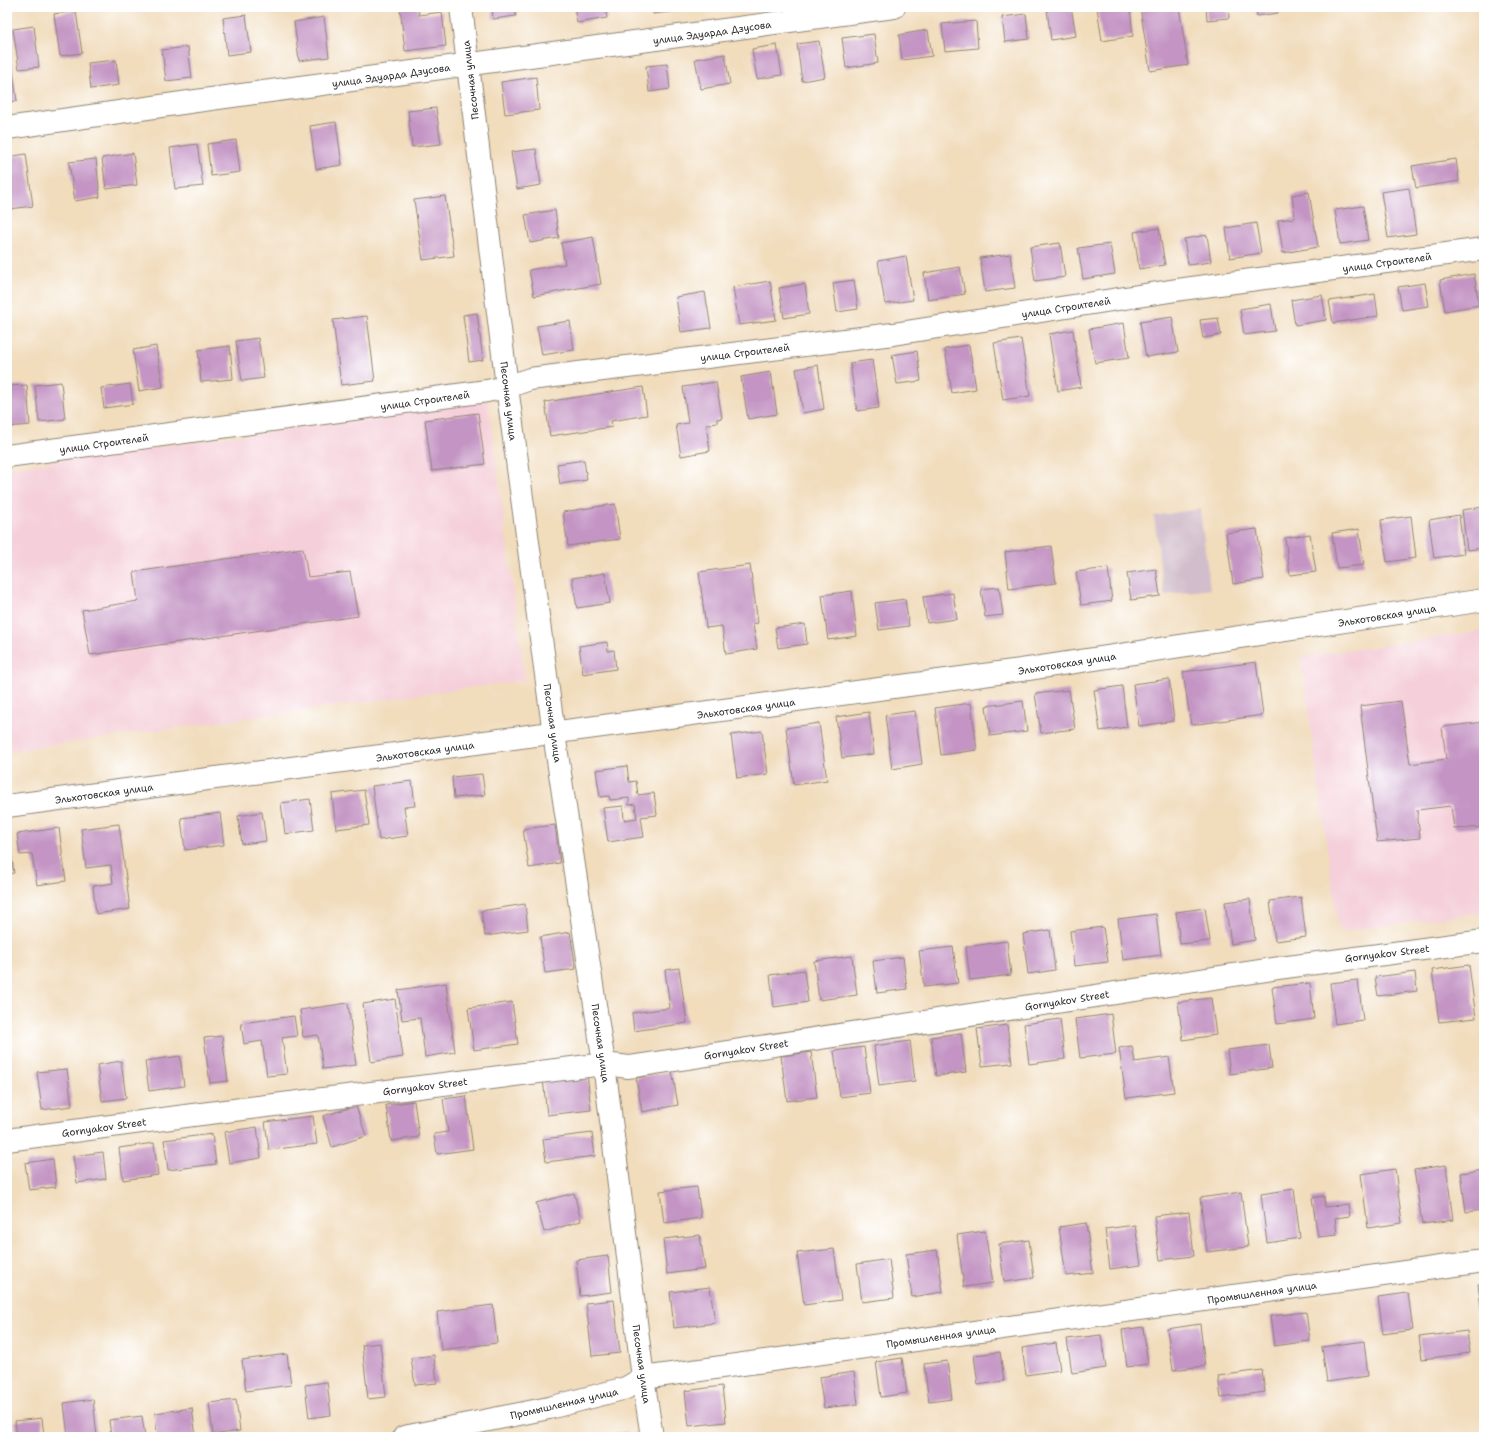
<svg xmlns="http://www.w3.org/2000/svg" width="1491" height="1444" viewBox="0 0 1491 1444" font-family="'Shantell Sans',sans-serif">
<rect width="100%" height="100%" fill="#fff"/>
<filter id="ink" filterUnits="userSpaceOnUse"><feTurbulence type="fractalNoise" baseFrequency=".025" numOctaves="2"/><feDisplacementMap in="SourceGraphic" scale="8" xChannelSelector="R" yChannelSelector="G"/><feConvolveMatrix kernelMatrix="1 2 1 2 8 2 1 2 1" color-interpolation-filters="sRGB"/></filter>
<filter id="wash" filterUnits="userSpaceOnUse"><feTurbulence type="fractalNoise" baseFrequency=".012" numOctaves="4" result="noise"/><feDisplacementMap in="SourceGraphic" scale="16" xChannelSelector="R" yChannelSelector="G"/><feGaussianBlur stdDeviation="0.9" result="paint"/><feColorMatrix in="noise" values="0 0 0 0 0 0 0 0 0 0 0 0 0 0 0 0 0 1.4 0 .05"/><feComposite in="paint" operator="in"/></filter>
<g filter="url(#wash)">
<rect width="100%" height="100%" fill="#f1dcbc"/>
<g fill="#f5cfd9">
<path d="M488,401L525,680L7,751V468Z"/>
<path d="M1484,631V912L1339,932L1301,657Z"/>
</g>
<path fill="#d1bdcb" d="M1200,509L1210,589L1164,595L1154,516Z"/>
<g id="blocks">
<g fill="#c495c4">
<path d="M400,7H418L419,15L442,12L446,46L405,51Z"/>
<path d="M492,7H515L516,16L493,19Z"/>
<path d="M574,7H605L607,18L577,23Z"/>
<path d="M652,7H685L686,10L653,14Z"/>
<path d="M1065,7H1071L1076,36L1051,40L1047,10Z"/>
<path d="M1097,7H1130L1133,36L1102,41Z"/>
<path d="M1140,7H1179L1188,65L1150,71Z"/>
<path d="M1206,7H1228L1229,18L1207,20Z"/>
<path d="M1255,7H1277L1278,13L1257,16Z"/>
<path d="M76,11L82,53L60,56L54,14Z"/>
<path d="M1026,14L1029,39L1005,42L1002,17Z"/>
<path d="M246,15L251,52L227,55L223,18Z"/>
<path d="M324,17L329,57L299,61L294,22Z"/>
<path d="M976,21L978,48L945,51L942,24Z"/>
<path d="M34,26L39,67L19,69L13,29Z"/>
<path d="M928,30L932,56L902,60L899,35Z"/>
<path d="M874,34L878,63L846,68L842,38Z"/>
<path d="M819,41L825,77L802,81L797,44Z"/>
<path d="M777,45L782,75L757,79L752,49Z"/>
<path d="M188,47L192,78L166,81L162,50Z"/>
<path d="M725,54L730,84L701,89L695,59Z"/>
<path d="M116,60L119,85L91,89L88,63Z"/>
<path d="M667,64L670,89L649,92L646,66Z"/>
<path d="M12,65L17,101L7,102V66Z"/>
<path d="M536,77L539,110L505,114L501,82Z"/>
<path d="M436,108L441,144L412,147L408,111Z"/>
<path d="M336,122L342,165L316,169L310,126Z"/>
<path d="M236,140L240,172L211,176L207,144Z"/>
<path d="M197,144L203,186L175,189L170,148Z"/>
<path d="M536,149L541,185L517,189L511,152Z"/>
<path d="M133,153L137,185L106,189L102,158Z"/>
<path d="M26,154L33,206L10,209L7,189V157Z"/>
<path d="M96,159L100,197L75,201L69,162Z"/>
<path d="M1456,159L1459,181L1416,188L1412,166Z"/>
<path d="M1409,188L1416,234L1388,238L1381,192Z"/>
<path d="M1309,192L1318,247L1283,253L1278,220L1295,218L1292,195Z"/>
<path d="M445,196L454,256L423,260L414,200Z"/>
<path d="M1363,206L1368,240L1340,244L1335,210Z"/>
<path d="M555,210L559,238L530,243L525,215Z"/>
<path d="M1256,223L1261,253L1230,258L1226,228Z"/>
<path d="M1159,228L1165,265L1139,269L1134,232Z"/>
<path d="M1207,235L1211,262L1188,265L1184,239Z"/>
<path d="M593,237L601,284L534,296L529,270L565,264L561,243Z"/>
<path d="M1060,243L1065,277L1035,281L1030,247Z"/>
<path d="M1110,244L1115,274L1083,279L1078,248Z"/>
<path d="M1010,254L1015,288L985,292L980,258Z"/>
<path d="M906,256L913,300L885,304L878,261Z"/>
<path d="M960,267L965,294L928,300L924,273Z"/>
<path d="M1474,274L1479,305L1445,311L1440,280Z"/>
<path d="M854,280L858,309L837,312L833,283Z"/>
<path d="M770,281L776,320L739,325L733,287Z"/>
<path d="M1425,283L1429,306L1402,310L1398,287Z"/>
<path d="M805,284L809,314L784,318L779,288Z"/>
<path d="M705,292L711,328L681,332L676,297Z"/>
<path d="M1375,294L1378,316L1333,323L1329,301Z"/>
<path d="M1322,295L1326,320L1295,325L1291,300Z"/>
<path d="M1271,304L1275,331L1244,335L1240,309Z"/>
<path d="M477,313L483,360L469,362L463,315Z"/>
<path d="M367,316L375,381L341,385L333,320Z"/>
<path d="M1172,317L1178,352L1146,357L1140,322Z"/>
<path d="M1218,318L1221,335L1203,338L1200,320Z"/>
<path d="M570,321L574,350L542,355L537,326Z"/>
<path d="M1124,323L1129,358L1095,363L1089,329Z"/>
<path d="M1073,330L1081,387L1058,391L1049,334Z"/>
<path d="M258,338L264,378L242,381L236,341Z"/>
<path d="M1021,339L1030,396L1003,400L994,343Z"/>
<path d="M969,345L976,389L952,393L945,349Z"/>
<path d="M156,346L163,387L139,391L133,350Z"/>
<path d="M230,346L233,379L201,382L198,350Z"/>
<path d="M917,351L921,381L897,384L892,355Z"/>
<path d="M872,360L879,408L857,411L850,363Z"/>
<path d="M818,365L824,409L803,413L796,369Z"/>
<path d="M771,372L777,414L748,419L741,377Z"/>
<path d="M61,382L65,419L39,422L35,385Z"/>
<path d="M716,382L722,418L717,419V423L706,425L710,451L681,456L676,425L688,423L683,387Z"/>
<path d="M130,384L133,404L104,408L101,388Z"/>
<path d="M27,385L30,425L7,427V386Z"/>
<path d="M643,387L647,415L611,421L612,427L550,436L545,402Z"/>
<path d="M478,413L485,464L432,471L425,420Z"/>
<path d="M584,460L587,480L560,484L557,464Z"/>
<path d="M615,504L620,539L568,546L563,512Z"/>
<path d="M1484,507V548L1467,550L1462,510Z"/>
<path d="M1459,515L1464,554L1434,558L1429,520Z"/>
<path d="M1411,516L1416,558L1387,562L1381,520Z"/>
<path d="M1257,529L1264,579L1233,584L1226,533Z"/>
<path d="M1359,529L1364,565L1337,568L1332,533Z"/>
<path d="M1310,534L1316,572L1290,575L1285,538Z"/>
<path d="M1051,546L1056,583L1009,589L1005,552Z"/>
<path d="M303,548L308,577L350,572L358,616L90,655L82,610L138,601L134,572Z"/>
<path d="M750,565L758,623L753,624L757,649L726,654L722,626L706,628L699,572Z"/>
<path d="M1108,568L1112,601L1081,605L1076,572Z"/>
<path d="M1156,569L1160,596L1131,600L1127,573Z"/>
<path d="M605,573L610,603L577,608L572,578Z"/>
<path d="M999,587L1003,615L985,617L981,589Z"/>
<path d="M852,591L857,636L828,640L822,595Z"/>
<path d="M953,593L957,619L927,623L923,597Z"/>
<path d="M905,599L909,626L879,630L875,603Z"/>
<path d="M805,624L807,644L778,648L775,628Z"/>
<path d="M607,642L608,651L614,650L616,669L583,674L579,646Z"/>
<path d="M1256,662L1263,715L1191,725L1183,672Z"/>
<path d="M1169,679L1174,721L1139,726L1133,684Z"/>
<path d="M1122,686L1127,727L1100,731L1094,690Z"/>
<path d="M1069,690L1075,729L1041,733L1035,694Z"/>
<path d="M1023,701L1027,731L990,736L986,706Z"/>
<path d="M1401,701L1410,764L1446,759L1442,727L1484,722V827L1454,829L1451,806L1417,810L1420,838L1377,842L1360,706Z"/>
<path d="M971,703L977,750L941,755L935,708Z"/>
<path d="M915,711L922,764L892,769L885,715Z"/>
<path d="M869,712L874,754L842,758L836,717Z"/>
<path d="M819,723L827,780L794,785L786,728Z"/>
<path d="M762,731L768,774L737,778L731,735Z"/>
<path d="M627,766L629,782L636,781L638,795L654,793L657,815L641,817L644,837L608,842L603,808L623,806L624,820L637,818L635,804L629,805V798L610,800L609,796L600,797L596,770Z"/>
<path d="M482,774L485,795L454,798L452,777Z"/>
<path d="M412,781L415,806L404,807L408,836L379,840L372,786Z"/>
<path d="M364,790L369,825L336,829L332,794Z"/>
<path d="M310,799L314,830L285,834L281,803Z"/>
<path d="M262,812L266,841L242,844L238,816Z"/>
<path d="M220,813L224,845L185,850L181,818Z"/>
<path d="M119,824L130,909L96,914L93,886L113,883L111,865L86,868L81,829Z"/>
<path d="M555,825L560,863L529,868L523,829Z"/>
<path d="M59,828L66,881L37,885L32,854L20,855L17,834Z"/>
<path d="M7,843H10L14,873L7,874Z"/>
<path d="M1301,897L1306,937L1275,941L1270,901Z"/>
<path d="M1250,899L1255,940L1231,944L1225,902Z"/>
<path d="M525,904L528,930L485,936L481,911Z"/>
<path d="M1205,908L1210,941L1180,944L1176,912Z"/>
<path d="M1156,914L1161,955L1123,960L1118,919Z"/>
<path d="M1103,927L1108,962L1074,966L1070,931Z"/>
<path d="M1050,930L1055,970L1028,974L1023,934Z"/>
<path d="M570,932L576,969L545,973L540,937Z"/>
<path d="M1007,941L1011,975L970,980L966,947Z"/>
<path d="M953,947L958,983L924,987L919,951Z"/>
<path d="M852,956L857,995L819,1000L814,961Z"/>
<path d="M903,957L907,989L877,993L873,961Z"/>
<path d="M1469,965L1476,1018L1439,1022L1432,970Z"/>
<path d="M679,968L687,1023L634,1031L632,1013L670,1008L665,970Z"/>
<path d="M804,970L808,1002L774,1007L770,975Z"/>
<path d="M1415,972L1417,991L1378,996L1375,977Z"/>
<path d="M1358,980L1363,1020L1335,1024L1330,983Z"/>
<path d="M446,983L455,1052L425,1057L420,1018L402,1020L398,990Z"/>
<path d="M1310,983L1314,1019L1277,1024L1272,987Z"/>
<path d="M1211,998L1216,1035L1183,1040L1178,1002Z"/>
<path d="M395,999L403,1057L371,1062L363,1004Z"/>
<path d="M512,1002L518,1044L474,1050L468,1008Z"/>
<path d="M348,1003L356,1065L323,1069L318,1035L303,1037L300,1010Z"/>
<path d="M1111,1014L1116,1054L1080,1058L1075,1019Z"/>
<path d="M294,1016L297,1036L282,1038L287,1074L267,1076L262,1041L244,1044L241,1023Z"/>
<path d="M1060,1019L1065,1059L1029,1064L1024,1024Z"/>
<path d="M1007,1025L1012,1063L982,1066L977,1029Z"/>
<path d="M961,1033L966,1072L936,1076L931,1037Z"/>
<path d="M222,1036L228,1081L210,1083L204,1038Z"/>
<path d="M910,1041L915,1081L879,1086L874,1046Z"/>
<path d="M1269,1045L1272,1068L1230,1074L1227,1050Z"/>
<path d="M1132,1046L1135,1062L1169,1057L1174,1092L1126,1098L1119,1048Z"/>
<path d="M864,1047L870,1093L840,1097L834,1051Z"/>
<path d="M811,1052L817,1097L787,1101L781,1056Z"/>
<path d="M180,1056L184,1086L149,1091L145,1061Z"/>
<path d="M121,1061L126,1098L102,1101L97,1065Z"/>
<path d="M67,1069L72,1106L42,1110L37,1072Z"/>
<path d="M672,1071L678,1105L642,1112L636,1078Z"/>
<path d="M587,1073L591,1110L547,1115L543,1079Z"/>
<path d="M466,1096L473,1149L437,1154L434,1134L448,1132L443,1099Z"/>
<path d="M414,1101L419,1137L391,1141L386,1105Z"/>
<path d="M356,1106L366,1136L332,1147L323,1116Z"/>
<path d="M313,1116L317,1144L269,1150L265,1122Z"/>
<path d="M257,1127L261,1158L229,1163L224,1132Z"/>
<path d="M592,1133L595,1156L546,1162L543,1139Z"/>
<path d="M212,1134L216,1164L168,1170L164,1140Z"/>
<path d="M154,1143L158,1175L123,1180L119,1148Z"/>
<path d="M103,1152L106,1179L77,1183L73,1156Z"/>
<path d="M53,1159L56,1187L29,1190L25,1163Z"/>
<path d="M1446,1165L1453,1220L1422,1224L1414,1170Z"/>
<path d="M1395,1169L1402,1223L1368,1228L1361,1174Z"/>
<path d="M1484,1170V1210L1466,1212L1461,1173Z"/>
<path d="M697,1187L701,1218L664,1223L660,1191Z"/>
<path d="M1294,1189L1300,1238L1267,1243L1261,1194Z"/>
<path d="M1241,1192L1248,1247L1207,1252L1200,1198Z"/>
<path d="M574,1193L581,1221L544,1232L536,1203Z"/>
<path d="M1324,1196L1325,1207L1348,1204L1350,1216L1335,1218L1337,1235L1318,1237L1312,1198Z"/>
<path d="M1189,1212L1194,1256L1160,1260L1154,1216Z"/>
<path d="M1086,1223L1093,1273L1066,1276L1059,1227Z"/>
<path d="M1135,1225L1141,1265L1110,1269L1105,1229Z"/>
<path d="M985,1231L993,1283L964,1287L957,1235Z"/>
<path d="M700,1235L705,1269L667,1274L663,1239Z"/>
<path d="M1029,1240L1034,1278L1004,1282L999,1244Z"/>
<path d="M834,1249L841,1300L804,1305L797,1253Z"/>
<path d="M937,1250L943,1292L912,1297L906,1254Z"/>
<path d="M608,1256L612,1292L580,1296L576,1260Z"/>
<path d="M889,1259L894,1298L862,1302L857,1264Z"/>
<path d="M1484,1283V1316H1482L1478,1284Z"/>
<path d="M710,1287L715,1323L674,1328L670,1292Z"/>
<path d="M1408,1293L1413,1330L1383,1334L1378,1297Z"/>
<path d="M614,1300L620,1353L592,1356L586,1303Z"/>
<path d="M493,1305L497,1343L441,1350L437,1312Z"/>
<path d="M1306,1312L1310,1341L1274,1346L1270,1316Z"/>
<path d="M1200,1324L1205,1366L1173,1370L1167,1329Z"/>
<path d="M1143,1327L1148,1364L1127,1367L1122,1330Z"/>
<path d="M1467,1331L1470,1353L1422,1359L1419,1337Z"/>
<path d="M1101,1335L1106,1368L1072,1373L1067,1339Z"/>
<path d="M1364,1341L1368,1376L1327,1382L1322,1347Z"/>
<path d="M380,1343L386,1397L368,1399L362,1345Z"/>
<path d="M1056,1343L1060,1370L1026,1375L1022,1348Z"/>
<path d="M1000,1352L1004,1381L978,1385L974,1355Z"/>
<path d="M287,1354L291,1385L246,1391L242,1360Z"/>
<path d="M434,1355L437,1383L415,1385L411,1358Z"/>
<path d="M902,1358L907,1393L881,1397L876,1362Z"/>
<path d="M947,1361L952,1399L929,1402L924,1364Z"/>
<path d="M1262,1370L1265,1392L1221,1398L1218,1376Z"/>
<path d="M854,1372L858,1404L824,1408L819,1377Z"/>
<path d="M327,1382L331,1415L309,1418L305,1385Z"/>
<path d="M722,1386L726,1422L689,1426L685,1391Z"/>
<path d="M93,1399L97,1437H68L64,1403Z"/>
<path d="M236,1400L240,1431L213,1435L209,1403Z"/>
<path d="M192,1408L196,1437H157L155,1413Z"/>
<path d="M142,1416L145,1437H111L109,1420Z"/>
<path d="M42,1418L44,1437H17L15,1421Z"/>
<path d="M628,1432L629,1437H599V1436Z"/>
</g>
</g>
</g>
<g filter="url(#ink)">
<use href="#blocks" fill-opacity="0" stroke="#8e8474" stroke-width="1"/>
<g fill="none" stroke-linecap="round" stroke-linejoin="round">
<defs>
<g id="minor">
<path d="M461,7L507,387L554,734L604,1064L643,1378L652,1437"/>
<path d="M7,128L196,101L894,7"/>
<path d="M7,456L487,391L507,387L530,379L893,334L1183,289L1484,249"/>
<path d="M7,1140L193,1115L604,1064L629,1067L1279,968L1484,941"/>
<path d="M404,1437L549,1408L626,1388L643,1378L1484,1261"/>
</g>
<path id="tertiary" d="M7,806L1028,669L1484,600"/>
</defs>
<use href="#minor" stroke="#8e8474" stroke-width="24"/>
<use href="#tertiary" stroke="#8e8474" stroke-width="24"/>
<use href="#minor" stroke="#fff" stroke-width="22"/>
<use href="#tertiary" stroke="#fff" stroke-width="22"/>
</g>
</g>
<g text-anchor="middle" stroke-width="4" stroke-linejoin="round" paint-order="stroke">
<g font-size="10" fill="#2b2b2b" stroke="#fff">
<text transform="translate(712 32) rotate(-8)" y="4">улица Эдуарда Дзусова</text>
<text transform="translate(391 75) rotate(-8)" y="4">улица Эдуарда Дзусова</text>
<text transform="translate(470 80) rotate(-97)" y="4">Песочная улица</text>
<text transform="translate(1387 262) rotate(-8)" y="4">улица Строителей</text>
<text transform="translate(1066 307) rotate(-9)" y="4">улица Строителей</text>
<text transform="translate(745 352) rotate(-7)" y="4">улица Строителей</text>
<text transform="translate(425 400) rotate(-8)" y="4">улица Строителей</text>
<text transform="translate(509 401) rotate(83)" y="4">Песочная улица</text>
<text transform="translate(104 443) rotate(-8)" y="4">улица Строителей</text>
<text transform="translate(1387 615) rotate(-9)" y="4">Эльхотовская улица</text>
<text transform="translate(1067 663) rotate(-9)" y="4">Эльхотовская улица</text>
<text transform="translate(746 708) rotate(-8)" y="4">Эльхотовская улица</text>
<text transform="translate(553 723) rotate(82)" y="4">Песочная улица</text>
<text transform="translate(425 751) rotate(-8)" y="4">Эльхотовская улица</text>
<text transform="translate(104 793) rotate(-8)" y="4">Эльхотовская улица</text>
<text transform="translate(1387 953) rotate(-7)" y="4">Gornyakov Street</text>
<text transform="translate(1067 1000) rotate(-9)" y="4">Gornyakov Street</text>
<text transform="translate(601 1043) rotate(82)" y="4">Песочная улица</text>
<text transform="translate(746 1049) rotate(-9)" y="4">Gornyakov Street</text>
<text transform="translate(425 1086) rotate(-7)" y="4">Gornyakov Street</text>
<text transform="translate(104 1127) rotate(-8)" y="4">Gornyakov Street</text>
<text transform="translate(1262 1292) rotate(-8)" y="4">Промышленная улица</text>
<text transform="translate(941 1336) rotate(-8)" y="4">Промышленная улица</text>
<text transform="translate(642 1364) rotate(82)" y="4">Песочная улица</text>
<text transform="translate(564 1403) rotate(-13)" y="4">Промышленная улица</text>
</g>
</g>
<rect width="1491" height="1444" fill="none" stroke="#fff" stroke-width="24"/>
</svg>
